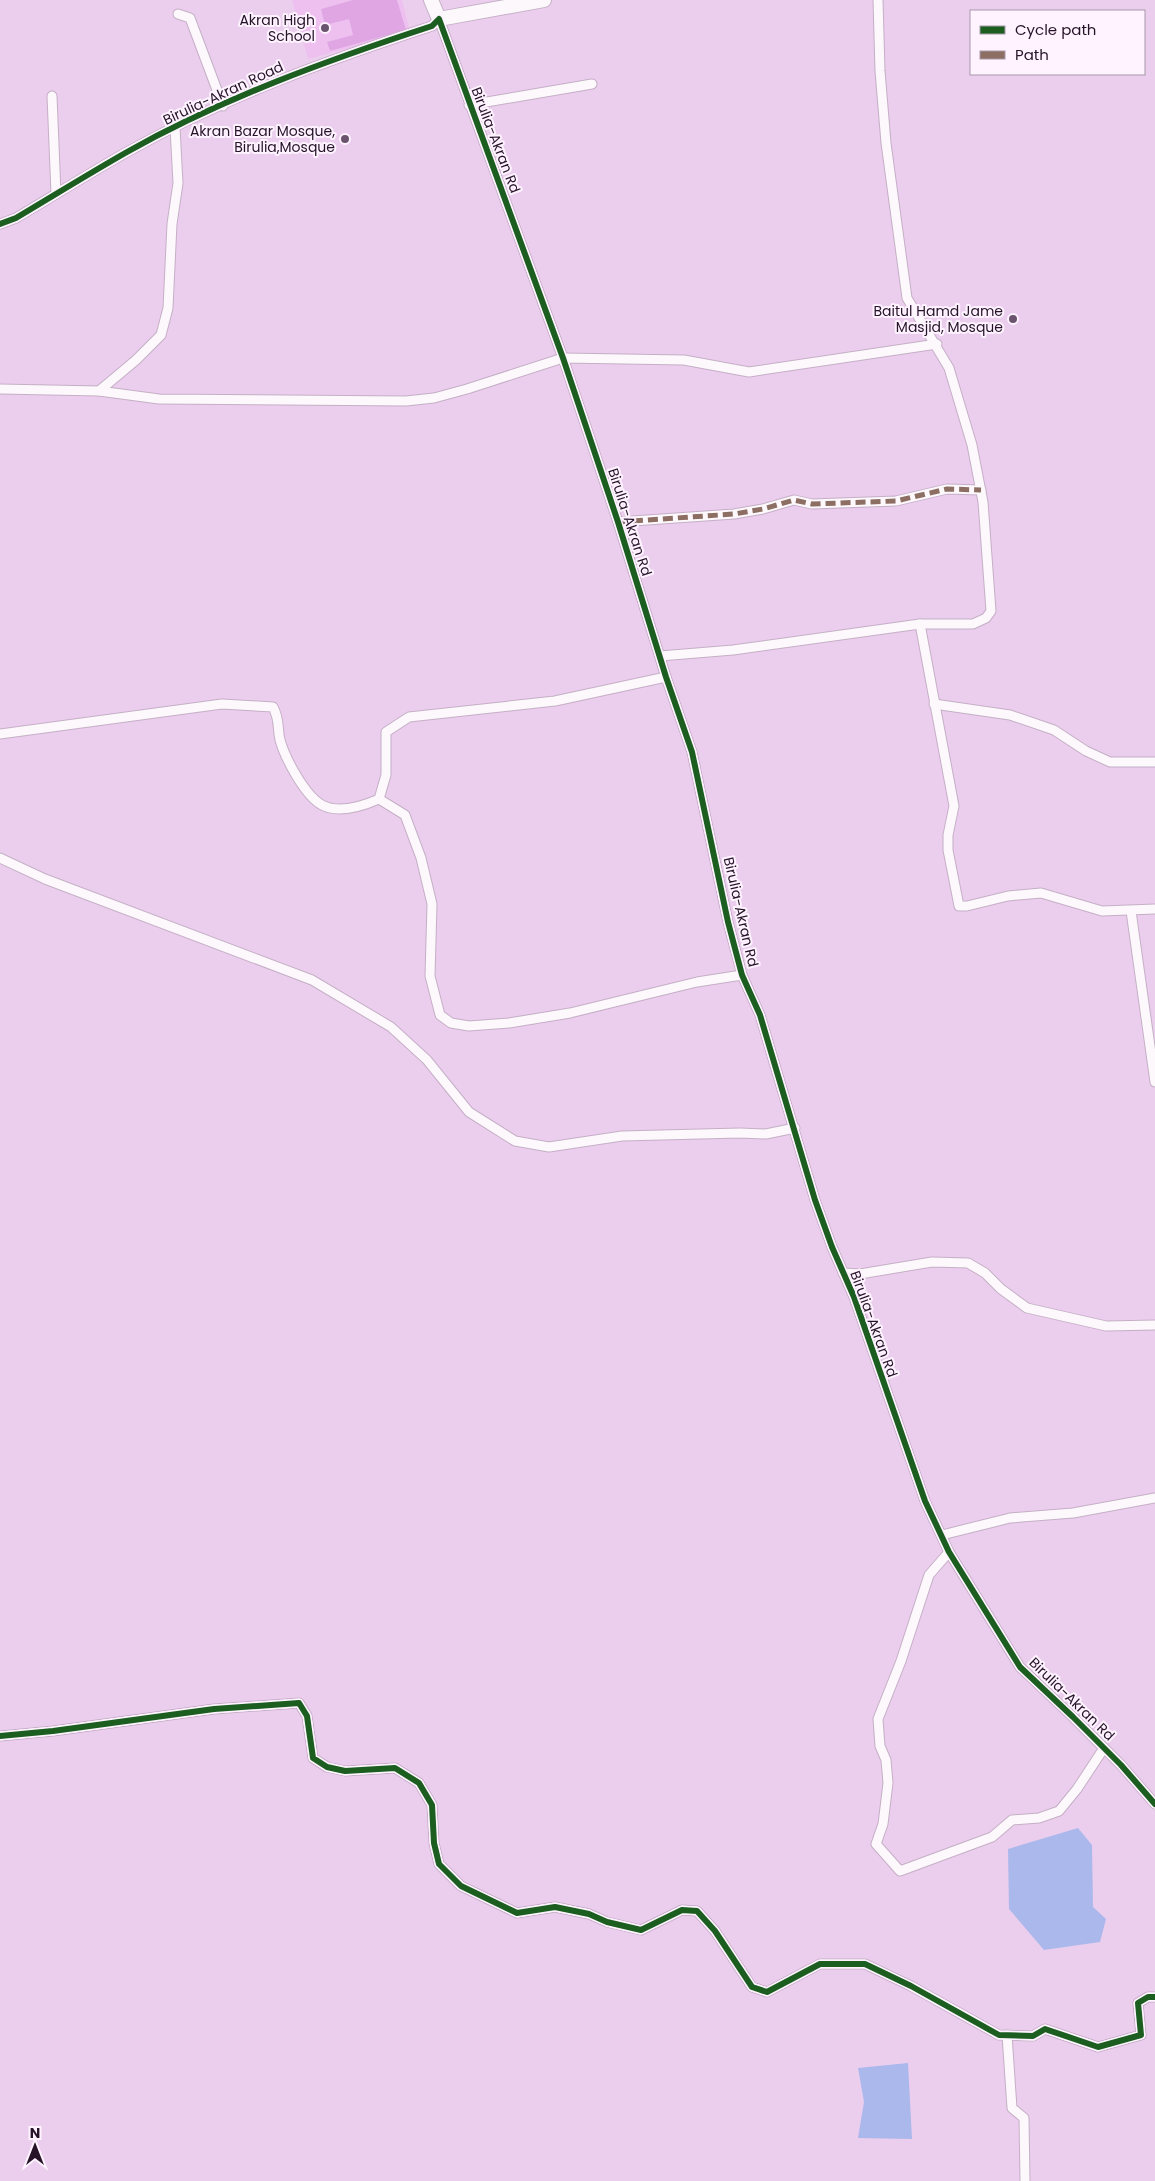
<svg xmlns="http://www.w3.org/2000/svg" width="1155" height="2181" viewBox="0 0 1155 2181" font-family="Poppins,sans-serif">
<rect width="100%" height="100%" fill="#ebceed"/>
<path fill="#edc0f0" d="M292,0H353L321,9L349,19L353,35L328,42L330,51L405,30L397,0H402L410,32L308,59Z"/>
<path fill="#e0a6e4" d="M353,0H397L406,30L330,51L327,42L353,35L349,19L325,25L321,9Z"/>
<g fill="#abb8ec">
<path d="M1078,1828L1092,1845L1093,1907L1106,1919L1100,1942L1044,1950L1009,1909L1008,1849Z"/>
<path d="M908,2063L912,2139L858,2138L864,2102L858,2068Z"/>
</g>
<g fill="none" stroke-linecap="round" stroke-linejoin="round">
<defs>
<g id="minor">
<path d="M178,14L190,18L223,106"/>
<path d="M52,96L56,194"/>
<path d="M469,105L592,84"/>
<path d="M0,224L16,218C53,196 90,173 127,152C223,98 328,60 432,26L439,19L563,358L618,522L666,677L692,752L728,922L742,975L760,1015L815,1200L832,1247L854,1297L925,1501L949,1552L1020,1667L1073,1717L1121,1765L1155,1804"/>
<path d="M0,389L99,391L159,399L406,401L434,398L467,389L563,358L684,360L749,372L937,344"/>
<path d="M99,391L136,360L161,335L168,308L172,224L178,183L175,128"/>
<path d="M618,522L734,514L763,509L794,500L812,504L896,501L947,489L981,490"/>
<path d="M920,624L954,806L948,835V850L959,906H967L1008,896L1041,893L1102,911L1155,909"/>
<path d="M660,656L733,650L920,624H973L986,618L991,611L983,502L972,445L949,368L907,298L886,143L880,71L878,0"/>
<path d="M934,704L1010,715L1054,730L1086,751L1110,762H1155"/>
<path d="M0,734L222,704L273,707C280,720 277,727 280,740C285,758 305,796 322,805C339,814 363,806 379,799L386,775V732L409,717L555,701L666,677"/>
<path d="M379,799L405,815L421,858L432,904L430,976L440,1015L451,1023L469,1026L509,1023L570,1013L697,982L742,975"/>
<path d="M0,858L45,879L312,980L391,1027L427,1060L469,1112L515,1141L549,1147L622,1136L740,1133L766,1134L795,1128"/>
<path d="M1131,911L1155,1082"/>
<path d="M843,1273L860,1274L932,1262L968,1263L985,1273L1001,1289L1027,1308L1106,1326L1155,1325"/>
<path d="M942,1535L1010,1518L1073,1513L1155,1498"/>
<path d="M949,1552L929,1575L901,1661L878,1719L880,1746L886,1760L888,1783L883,1824L876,1844L900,1871L992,1837L1012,1820L1039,1818L1059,1811L1077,1789L1104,1748"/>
<path d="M0,1736L53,1731L214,1709L299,1703L307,1716L313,1758L327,1767L345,1771L395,1768L419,1783L432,1805L434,1843L439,1864L461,1886L517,1913L555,1907L589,1914L607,1922L641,1930L682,1910L697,1911L715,1931L752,1987L767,1992L820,1964H865L911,1986L999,2035L1033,2036L1045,2029L1098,2047L1141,2035L1138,2003L1148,1997H1155"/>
<path d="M1007,2035L1012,2108L1024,2118L1025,2181"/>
</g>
<path id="highway" d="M431,0L439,19L544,0"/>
</defs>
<use href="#minor" stroke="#c5afc6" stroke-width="11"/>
<use href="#highway" stroke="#c5afc6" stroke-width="16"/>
<use href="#minor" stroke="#fcf8fc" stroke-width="9"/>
<use href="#highway" stroke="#fcf8fc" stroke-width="14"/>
<path stroke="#8d6e63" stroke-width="5" stroke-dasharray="10 5" stroke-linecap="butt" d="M618,522L734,514L763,509L794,500L812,504L896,501L947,489L981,490"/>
<defs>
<g id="cycleway">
<path d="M0,224L16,218C53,196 90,173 127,152C223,98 328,60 432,26L439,19L563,358L618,522L666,677L692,752L728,922L742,975L760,1015L815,1200L832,1247L854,1297L925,1501L949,1552L1020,1667L1073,1717L1121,1765L1155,1804"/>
<path d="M0,1736L53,1731L214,1709L299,1703L307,1716L313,1758L327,1767L345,1771L395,1768L419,1783L432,1805L434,1843L439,1864L461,1886L517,1913L555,1907L589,1914L607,1922L641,1930L682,1910L697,1911L715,1931L752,1987L767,1992L820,1964H865L911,1986L999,2035L1033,2036L1045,2029L1098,2047L1141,2035L1138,2003L1148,1997H1155"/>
</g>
</defs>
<use href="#cycleway" stroke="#fef3ff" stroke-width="9"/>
<use href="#cycleway" stroke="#1b5e20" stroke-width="6"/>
</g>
<g fill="#6b546d" stroke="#fef3ff" stroke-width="2">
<circle cx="325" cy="28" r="5"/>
<circle cx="345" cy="139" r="5"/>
<circle cx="1013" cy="319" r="5"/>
</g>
<g text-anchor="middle" stroke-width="4" stroke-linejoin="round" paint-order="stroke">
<g font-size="14" fill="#261328" stroke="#fef3ff" text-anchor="end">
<text x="315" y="25">Akran High<tspan x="315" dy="16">School</tspan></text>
<text x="335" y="136">Akran Bazar Mosque,<tspan x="335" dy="16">Birulia,Mosque</tspan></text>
<text x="1003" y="316">Baitul Hamd Jame<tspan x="1003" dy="16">Masjid, Mosque</tspan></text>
</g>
<g font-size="14" fill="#261328" stroke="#fef3ff">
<text transform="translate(223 93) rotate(-25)" y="5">Birulia-Akran Road</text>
<text transform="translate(496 140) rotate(69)" y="5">Birulia-Akran Rd</text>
<text transform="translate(630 522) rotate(72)" y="5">Birulia-Akran Rd</text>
<text transform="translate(741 912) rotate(77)" y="5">Birulia-Akran Rd</text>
<text transform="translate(874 1324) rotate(70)" y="5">Birulia-Akran Rd</text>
<text transform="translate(1072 1699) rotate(44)" y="5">Birulia-Akran Rd</text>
</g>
</g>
<rect x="970" y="10" width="175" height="65" fill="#fef3ff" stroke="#a899a9"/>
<rect x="980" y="26" width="25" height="8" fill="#1b5e20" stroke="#a899a9"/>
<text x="1015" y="35" font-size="15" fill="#261328">Cycle path</text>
<rect x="980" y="51" width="25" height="8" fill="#8d6e63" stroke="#a899a9"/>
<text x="1015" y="60" font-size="15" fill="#261328">Path</text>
<g transform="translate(35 2146)" stroke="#fef3ff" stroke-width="4" paint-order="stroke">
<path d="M0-4L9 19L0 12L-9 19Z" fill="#261328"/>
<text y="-8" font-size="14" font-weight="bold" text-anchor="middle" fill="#261328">N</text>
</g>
</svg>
